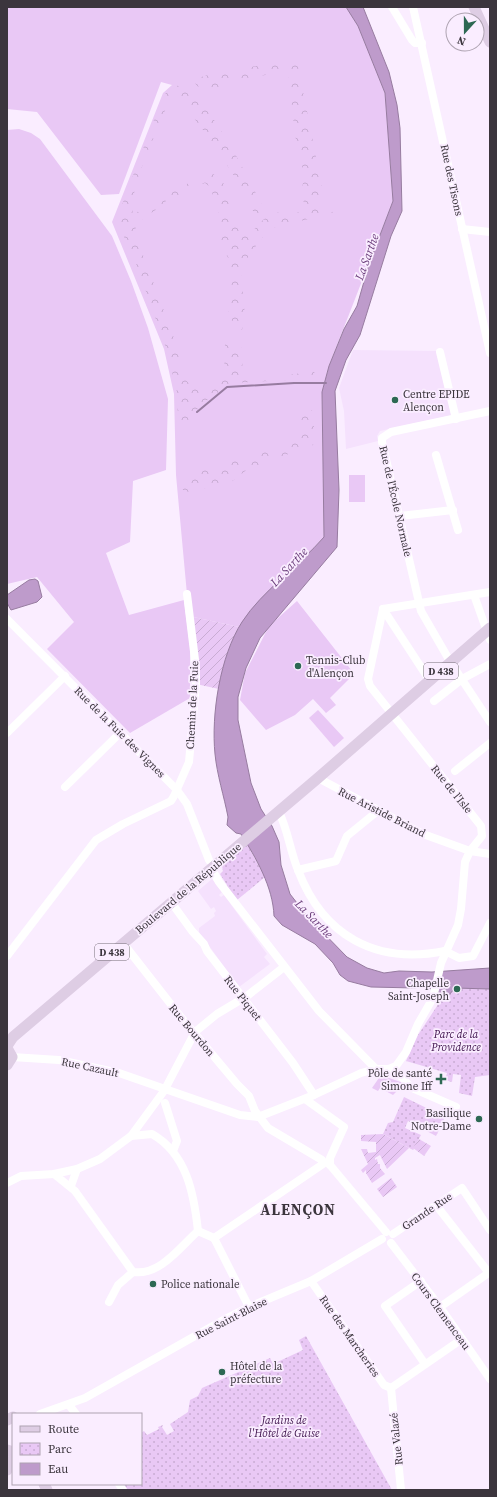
<svg xmlns="http://www.w3.org/2000/svg" width="497" height="1497" viewBox="0 0 497 1497" font-family="'Source Serif 4',serif">
<defs>
<pattern id="forest-crowns" width="20" height="18" patternUnits="userSpaceOnUse"><rect width="20" height="18" fill="#e9c8f5"/><path d="M2 6a3 3 0 1 1 6 0M12 15a3 3 0 1 1 6 0" fill="none" stroke="#c9acd3"/></pattern>
<pattern id="park-dots" width="8" height="8" patternUnits="userSpaceOnUse"><rect width="8" height="8" fill="#e9c8f5"/><path d="M2 2h.1M6 6h.1" fill="none" stroke="#c9acd3" stroke-width="1.8" stroke-linecap="round"/></pattern>
<pattern id="garden-furrows" width="10" height="10" patternUnits="userSpaceOnUse"><rect width="10" height="10" fill="#e9c8f5"/><path d="M-1 1l2-2M0 10L10 0M9 11l2-2" fill="none" stroke="#c9acd3"/></pattern>
</defs>
<rect width="100%" height="100%" fill="#faedff"/>
<g fill="#f5e1fd">
<path d="M353,350L438,351L453,415L380,431L377,436L378,441L346,449L344,411L339,388Z"/>
<path d="M212,879L222,892L219,895L221,897L224,895L267,954L264,957L270,964L239,987L199,932V928L215,916L214,913L216,911L214,907L211,909L198,891Z"/>
</g>
<g fill="#e9c8f5">
<path d="M7,7H346L358,26L385,93L393,201L329,366L322,392L324,537L239,627L189,616L176,475L174,394L164,349L112,222L163,93L172,85L161,82L119,194L101,195L37,112L7,109Z"/>
<path d="M19,129L31,133L40,139L112,236L131,281L148,328L168,399L166,470L133,481L130,542L106,553L129,615L184,600L190,647V698L130,733L47,649L74,622L37,577L7,584V130Z"/>
<rect x="349" y="475" width="16" height="27"/>
<path d="M297,601L352,671L349,679L330,698L336,705L326,713L313,699L295,715L266,730L240,700L245,673L269,626Z"/>
<path d="M318,710L344,738L334,747L309,718Z"/>
<path d="M381,1075L406,1084L403,1090L397,1091L393,1095L380,1088L378,1091L372,1088Z"/>
</g>
<g fill="url(#forest-crowns)">
<path d="M290,60L297,61L323,192L317,202L321,208L329,207L333,213L272,228L265,234L260,241L253,231C259,223 266,216 276,213C289,210 292,223 304,205L302,188L305,173L301,164L295,135L288,71L236,80L212,92L201,90L192,80L211,74Z"/>
<path d="M183,84C220,118 241,165 264,209L262,214L255,215L240,185L214,145L176,94L169,100C159,129 128,187 133,215L163,195L166,201C157,213 133,218 135,235C150,272 164,311 178,349C181,358 180,371 185,379C195,393 217,393 224,375L225,344L233,341L241,345L243,373L248,378L296,374L312,370L318,376L312,379L231,383L202,404L184,425L181,426L178,422L177,392L166,348L133,255L116,221L163,96L171,88Z"/>
<path d="M209,172C232,182 229,202 232,224L250,232L256,246L242,266L241,274L245,315L241,335L233,333L232,321L228,310L232,279L230,262L221,243L220,233L222,224L216,204L210,187L205,183L188,189L174,200H171L168,194Z"/>
<path d="M305,409L312,410L315,436L313,445L248,469L231,482L189,492L184,491L180,486L185,476L294,443L300,438L301,413Z"/>
</g>
<g fill="url(#park-dots)">
<path d="M247,844L265,877L237,900L226,886L227,885L220,874L223,871L222,866Z"/>
<path d="M455,988L490,989V1075L475,1077L472,1096L459,1093L461,1075L453,1074L452,1082L445,1080L447,1073L406,1061L418,1035L437,1006L441,995L448,996Z"/>
<path d="M404,1097L445,1117L442,1123H439V1125L441,1126L436,1136L408,1121L405,1128L421,1135L413,1150L383,1134L388,1123L393,1122Z"/>
<path d="M306,1336L392,1490H127L123,1484H141V1433L144,1431L147,1435L159,1429L158,1427L163,1425L162,1427L167,1435L174,1431L170,1424L188,1412L190,1400L198,1396L202,1388L270,1358L273,1364L303,1350L299,1340Z"/>
</g>
<g fill="url(#garden-furrows)">
<path d="M189,616L239,627C228,647 223,668 219,689L196,684Z"/>
<path d="M383,1134L409,1148L387,1169L380,1155L375,1158V1160L377,1159L378,1164H380V1168L385,1174L372,1183L366,1173V1170L363,1173L361,1170L368,1164L361,1149H367L368,1153L376,1152V1142L361,1141V1135Z"/>
<path d="M419,1139L431,1146L424,1156L413,1148Z"/>
<path d="M391,1178L397,1187L383,1197L377,1189Z"/>
</g>
<g fill="#be9bcb" stroke="#977ca0">
<path d="M346,7H363L389,72L397,105L400,128L402,211L391,236L360,335L346,360L335,391L339,490L337,547L260,638L246,668L238,697V720L251,783L261,809L272,826L279,842L281,865L290,894L308,917L347,957L367,968L384,973L399,971L432,972L490,968V989L455,988L448,996L424,986L415,988L371,987L348,981L340,975L333,963L315,944L282,925L274,916C273,887 256,858 241,834L236,833L227,825L228,817C224,796 217,775 215,754C211,715 220,656 242,622C262,591 299,566 324,537L322,392L329,366L344,329L357,306L369,264L393,201L385,93L358,26Z"/>
<path d="M35,579L38,581L42,597L37,602L11,610L7,603V595L29,580Z"/>
</g>
<g fill="none" stroke-linecap="round" stroke-linejoin="round">
<path stroke="#977ca0" stroke-width="2" d="M197,412L227,387L294,383H326"/>
<g stroke="#fff" stroke-width="8">
<path d="M392,7L412,40L415,43H422"/>
<path d="M413,7L490,353"/>
<path d="M462,229L490,232"/>
<path d="M440,352L456,419"/>
<path d="M490,411L391,432L382,438V442L421,611L451,663L490,722"/>
<path d="M436,455L458,530"/>
<path d="M400,516L453,510"/>
<path d="M474,595L490,640"/>
<path d="M383,609L490,592"/>
<path d="M383,609L430,681"/>
<path d="M7,619L177,790L187,804L209,860"/>
<path d="M434,701L462,679L490,664"/>
<path d="M7,733L65,676"/>
<path d="M455,771L490,743"/>
<path d="M318,778L423,834L470,851L490,854"/>
<path d="M65,787L120,733"/>
<path d="M279,812C288,830 290,851 298,870C323,936 376,965 445,951"/>
<path d="M298,870L336,861L347,836L379,810"/>
<path d="M214,873L219,882L319,1011L376,1069"/>
<path d="M171,902L192,931L204,944L207,951L293,1063L314,1095"/>
<path d="M123,943L180,1016L237,1084L249,1096L255,1111L268,1128L322,1160"/>
<path d="M445,951L459,958L473,956L490,923"/>
<path d="M7,956L96,840L123,824L171,801L174,796L189,762L196,684V668L187,594"/>
<path d="M12,1057L59,1060L119,1073L240,1115L258,1117L314,1095L361,1073L376,1069H389L396,1066L406,1052L418,1024L433,998L441,963L458,925L461,909L465,862L470,851L482,836L481,826L370,686L368,679L383,609"/>
<path d="M389,1069L403,1078L410,1087L456,1107"/>
<path d="M305,1099L344,1127L330,1158V1165"/>
<path d="M165,1103L177,1141L173,1151"/>
<path d="M131,1136L164,1091L195,1032L217,1014L247,996L284,967"/>
<path d="M330,1165L386,1232"/>
<path d="M54,1174L75,1191L133,1272C160,1276 180,1247 198,1231"/>
<path d="M7,1183L21,1176L54,1174L77,1169L100,1159L131,1136L152,1134C187,1154 194,1194 198,1231"/>
<path d="M71,1186L77,1169"/>
<path d="M436,1205L489,1273"/>
<path d="M198,1231L214,1238"/>
<path d="M393,1234L462,1188L490,1230"/>
<path d="M214,1238L323,1164"/>
<path d="M214,1238L249,1307"/>
<path d="M391,1243L440,1307L490,1379"/>
<path d="M311,1281L384,1385L391,1388"/>
<path d="M421,1281L385,1306L425,1364"/>
<path d="M109,1302L118,1285L133,1272"/>
<path d="M440,1307L490,1272"/>
<path d="M391,1388L401,1490"/>
<path d="M391,1388L462,1339"/>
<path d="M69,1405L76,1414"/>
<path d="M40,1414L85,1398L227,1318L249,1307L311,1281L382,1239"/>
<path d="M119,1484L123,1490"/>
</g>
<g stroke="#decde4" stroke-width="11">
<path d="M474,7L490,42"/>
<path d="M7,1046L13,1037L318,778L490,628"/>
<path d="M7,1048L12,1057L7,1065"/>
<path d="M7,1420L13,1417"/>
<path d="M7,1450L13,1452"/>
<path d="M7,1470L13,1459"/>
<path d="M44,1484L47,1490"/>
</g>
</g>
<g fill="#2d6853" stroke="#faedff" stroke-width="1.5">
<circle cx="395" cy="400" r="4"/>
<circle cx="298" cy="666" r="4"/>
<circle cx="457" cy="989" r="4"/>
<path d="M439 1073h4v4h4v4h-4v4h-4v-4h-4v-4h4z"/>
<circle cx="479" cy="1119" r="4"/>
<circle cx="153" cy="1284" r="4"/>
<circle cx="222" cy="1372" r="4"/>
</g>
<g text-anchor="middle" stroke-width="3.5" stroke-linejoin="round" paint-order="stroke">
<g fill="#faedff" stroke="#746c77" stroke-width="1">
<rect x="424" y="663" width="34" height="16" rx="3"/>
<rect x="95" y="944" width="34" height="16" rx="3"/>
</g>
<g font-size="10" font-weight="bold" fill="#3b353d">
<text x="441" y="675">D 438</text>
<text x="112" y="956">D 438</text>
</g>
<g font-size="11" fill="#3b353d" stroke="#faedff">
<text transform="translate(452 180) rotate(78)" y="4">Rue des Tisons</text>
<text transform="translate(396 501) rotate(77)" y="4">Rue de l'École Normale</text>
<text transform="translate(192 705) rotate(-87)" y="4">Chemin de la Fuie</text>
<text transform="translate(120 732) rotate(45)" y="4">Rue de la Fuie des Vignes</text>
<text transform="translate(452 789) rotate(51)" y="4">Rue de l'Isle</text>
<text transform="translate(382 812) rotate(27)" y="4">Rue Aristide Briand</text>
<text transform="translate(188 888) rotate(-40)" y="4">Boulevard de la République</text>
<text transform="translate(243 998) rotate(52)" y="4">Rue Piquet</text>
<text transform="translate(192 1030) rotate(50)" y="4">Rue Bourdon</text>
<text transform="translate(90 1067) rotate(12)" y="4">Rue Cazault</text>
<text transform="translate(427 1211) rotate(-34)" y="4">Grande Rue</text>
<text transform="translate(441 1311) rotate(54)" y="4">Cours Clemenceau</text>
<text transform="translate(231 1318) rotate(-27)" y="4">Rue Saint-Blaise</text>
<text transform="translate(350 1336) rotate(55)" y="4">Rue des Marcheries</text>
<text transform="translate(396 1439) rotate(-96)" y="4">Rue Valazé</text>
</g>
<g font-size="11" fill="#3b353d" stroke="#faedff" text-anchor="start">
<text x="403" y="398">Centre EPIDE<tspan x="403" dy="13">Alençon</tspan></text>
<text x="306" y="664">Tennis-Club<tspan x="306" dy="13">d'Alençon</tspan></text>
<text x="449" y="987" text-anchor="end">Chapelle<tspan x="449" dy="13">Saint-Joseph</tspan></text>
<text x="432" y="1077" text-anchor="end">Pôle de santé<tspan x="432" dy="13">Simone Iff</tspan></text>
<text x="471" y="1117" text-anchor="end">Basilique<tspan x="471" dy="13">Notre-Dame</tspan></text>
<text x="161" y="1288">Police nationale</text>
<text x="230" y="1370">Hôtel de la<tspan x="230" dy="13">préfecture</tspan></text>
</g>
<g font-size="11" font-style="italic" fill="#3f134d" stroke="#faedff">
<text x="456" y="1038">Parc de la<tspan x="456" dy="13">Providence</tspan></text>
<text x="284" y="1424">Jardins de<tspan x="284" dy="13">l'Hôtel de Guise</tspan></text>
</g>
<g font-size="12" font-style="italic" fill="#6d407d" stroke="#faedff">
<text transform="translate(367 257) rotate(-70)" y="4">La Sarthe</text>
<text transform="translate(289 567) rotate(-47)" y="4">La Sarthe</text>
<text transform="translate(314 919) rotate(46)" y="4">La Sarthe</text>
</g>
<g font-size="15" font-weight="bold" letter-spacing="1" fill="#3b353d" stroke="#faedff">
<text x="298" y="1215">ALENÇON</text>
</g>
</g>
<rect width="497" height="1497" fill="none" stroke="#3b353d" stroke-width="16"/>
<rect x="12" y="1413" width="130" height="72" fill="#faedff" stroke="#aea3b1"/>
<rect x="20" y="1426" width="20" height="6" fill="#decde4" stroke="#aea3b1"/>
<text x="48" y="1433" font-size="12" fill="#3b353d">Route</text>
<rect x="20" y="1443" width="20" height="12" fill="url(#park-dots)" stroke="#aea3b1"/>
<text x="48" y="1453" font-size="12" fill="#3b353d">Parc</text>
<rect x="20" y="1463" width="20" height="12" fill="#be9bcb" stroke="#aea3b1"/>
<text x="48" y="1473" font-size="12" fill="#3b353d">Eau</text>
<g transform="translate(465 32) rotate(201)"><circle r="19" fill="#faedff" stroke="#aea3b1"/>
<path d="M0-3L7 15L0 10L-7 15Z" fill="#2d6853"/>
<text y="-6" font-size="11" font-weight="bold" text-anchor="middle" fill="#3b353d">N</text>
</g>
</svg>
